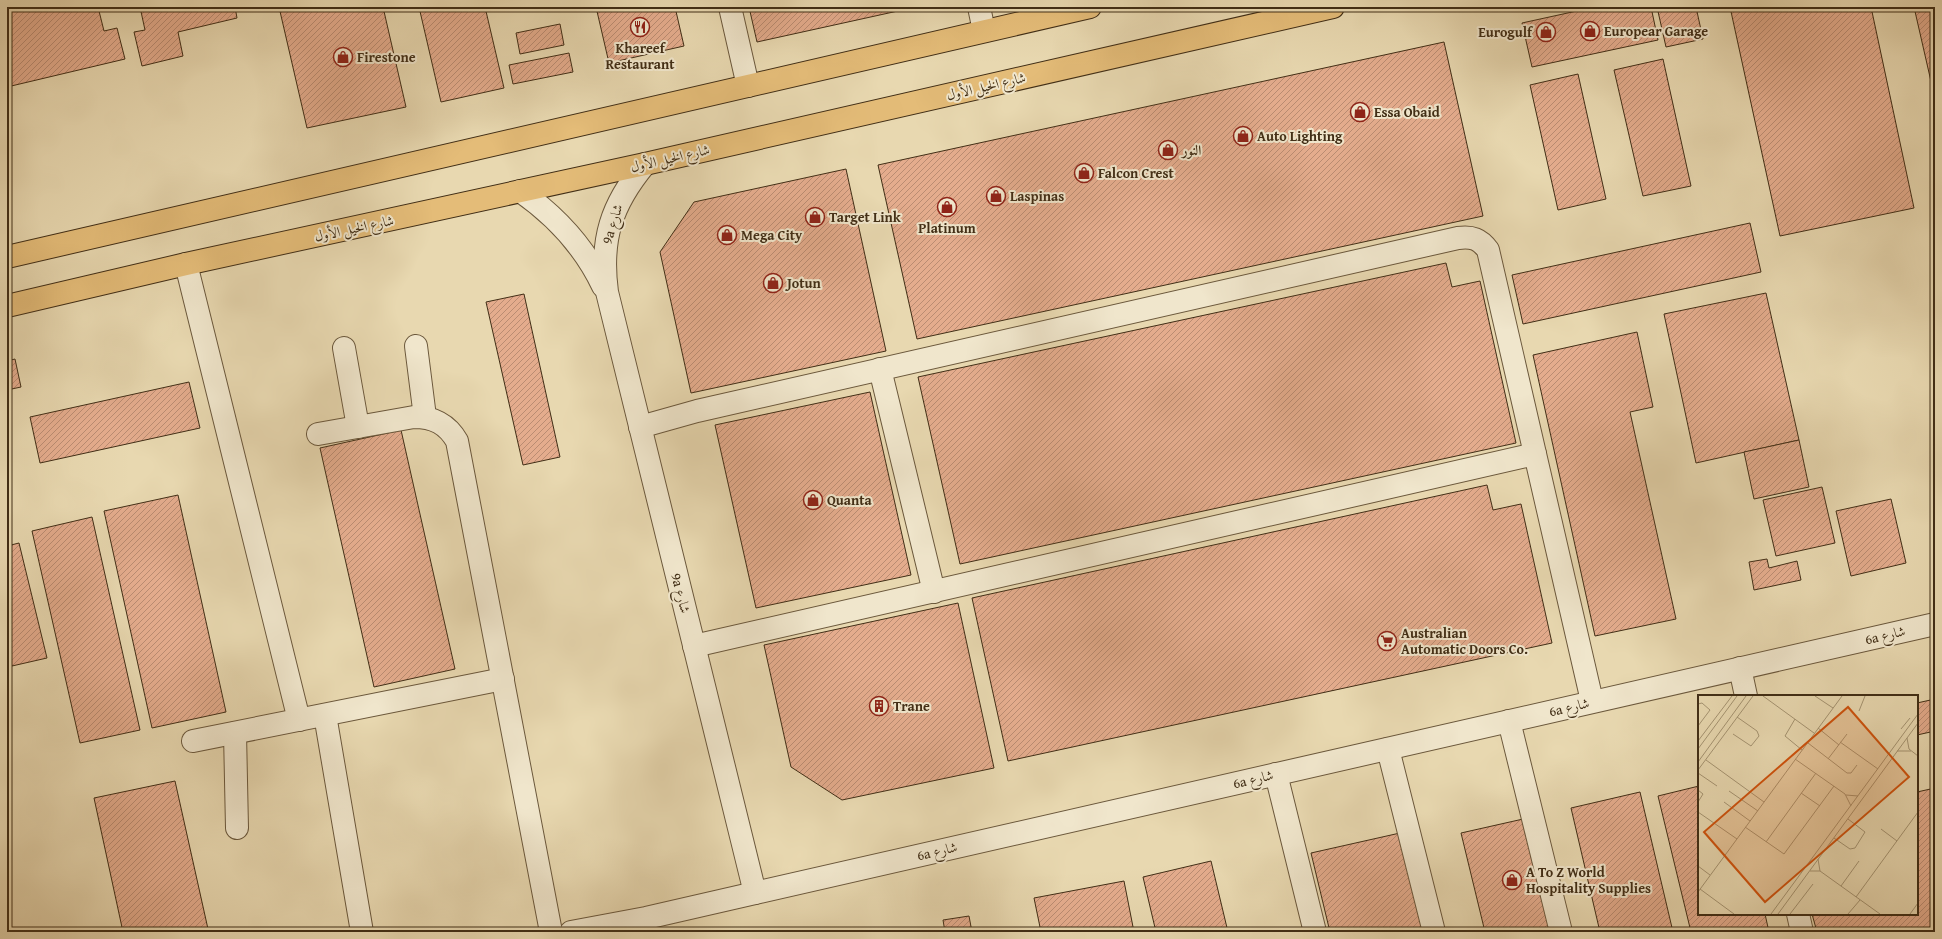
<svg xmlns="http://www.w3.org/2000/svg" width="1942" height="939" viewBox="0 0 1942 939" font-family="'Gentium Book Plus',Amiri,serif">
<defs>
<pattern id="building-hatch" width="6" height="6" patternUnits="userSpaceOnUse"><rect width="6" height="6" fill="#e4ac8d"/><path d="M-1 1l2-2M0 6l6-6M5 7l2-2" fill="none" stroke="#ba8c72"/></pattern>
</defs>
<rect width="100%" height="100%" fill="#e8d8b0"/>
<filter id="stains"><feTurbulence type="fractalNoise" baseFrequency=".005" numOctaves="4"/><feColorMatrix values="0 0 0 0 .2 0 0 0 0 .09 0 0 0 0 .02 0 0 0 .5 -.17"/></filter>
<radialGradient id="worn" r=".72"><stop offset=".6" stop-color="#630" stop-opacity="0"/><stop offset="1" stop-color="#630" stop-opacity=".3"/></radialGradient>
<g fill="url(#building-hatch)" stroke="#412e16">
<path d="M7,7H98L104,31L117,28L125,59L7,87Z"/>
<path d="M140,7H235L237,18L178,32L183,56L142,66L134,32L145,30Z"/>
<path d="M279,7H383L406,107L307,128Z"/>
<path d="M419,7H485L504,88L441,102Z"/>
<path d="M596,7H675L684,46L609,63Z"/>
<path d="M749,7H916L757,42Z"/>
<path d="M1595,7H1651L1658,40L1532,67L1522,23Z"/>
<path d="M1657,7H1696L1703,39L1666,47Z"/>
<path d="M1730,7H1871L1914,208L1780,236Z"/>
<path d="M1914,7H1935V99Z"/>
<path d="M560,24L564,45L520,54L516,33Z"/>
<path d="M1444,42L1483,216L917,339L878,165Z"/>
<path d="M569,53L573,72L513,84L509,65Z"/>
<path d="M1663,59L1691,186L1643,196L1614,70Z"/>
<path d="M1578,74L1606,199L1558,210L1530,85Z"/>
<path d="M846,169L886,351L691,393L660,252L694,202Z"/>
<path d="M1750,223L1761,272L1523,324L1512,275Z"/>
<path d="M1446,263L1452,287L1480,281L1516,443L960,564L918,377Z"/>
<path d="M1766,293L1799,440L1696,463L1664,314Z"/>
<path d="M524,294L560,457L523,465L486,302Z"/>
<path d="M1637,332L1653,407L1630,412L1676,619L1595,636L1533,355Z"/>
<path d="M15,359L21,387L7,390V361Z"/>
<path d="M189,382L200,428L40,463L30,417Z"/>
<path d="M870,392L911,575L756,608L715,425Z"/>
<path d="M401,430L455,669L374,687L320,448Z"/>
<path d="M1799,440L1809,487L1754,499L1744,452Z"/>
<path d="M1487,485L1493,510L1521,504L1552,643L1008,761L972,598Z"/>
<path d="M1822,487L1835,543L1776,556L1763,500Z"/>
<path d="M178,495L226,712L152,728L104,511Z"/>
<path d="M1891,499L1906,563L1851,576L1836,511Z"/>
<path d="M92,517L140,730L80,743L32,531Z"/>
<path d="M19,543L47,658L12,666L7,647V546Z"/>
<path d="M1767,559L1769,568L1797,561L1801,580L1754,590L1749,562Z"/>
<path d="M958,603L994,768L842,800L791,767L764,645Z"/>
<path d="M1935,699V731L1917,735V703Z"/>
<path d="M175,781L208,929L193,932H123L94,798Z"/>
<path d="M1699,786V914H1765L1769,932H1691L1658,796Z"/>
<path d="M1935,788V932H1817L1812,914H1917V792Z"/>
<path d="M1640,792L1673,932H1600L1571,808Z"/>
<path d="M1532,817L1559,932H1485L1461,833Z"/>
<path d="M1400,833L1424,932H1330L1311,853Z"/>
<path d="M1211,861L1228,932H1156L1143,877Z"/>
<path d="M1124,881L1134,932H1041L1034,898Z"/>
<path d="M969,916L972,932H945L943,920Z"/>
</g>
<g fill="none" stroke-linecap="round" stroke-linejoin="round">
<defs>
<g id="minor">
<path d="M730,7L748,86"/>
<path d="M979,7L984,31"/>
<path d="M645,164C611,205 600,240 607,292L755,893"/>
<path d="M520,191C556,216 584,246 603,286"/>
<path d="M186,264L299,720"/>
<path d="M416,346L425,417"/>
<path d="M344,348L358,427"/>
<path d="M880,369L934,592"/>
<path d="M640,427L697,411L1458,238C1472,236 1480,239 1488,250L1592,701"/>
<path d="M318,434L414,417C434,417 447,424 457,441L551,932"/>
<path d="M694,646L1535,454"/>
<path d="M1740,668L1746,696"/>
<path d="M325,715L362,932"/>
<path d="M1509,721L1561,932"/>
<path d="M235,733L237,828"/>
<path d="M193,741L503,679"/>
<path d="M1388,749L1434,932"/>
<path d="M1276,774L1315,932"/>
<path d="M1798,914L1802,932"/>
<path d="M571,932L646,918L755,893L1935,624"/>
</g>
<g id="major">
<path d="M7,257L1090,7"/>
<path d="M7,306L186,264L645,164L1333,7"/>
</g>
</defs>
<use href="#minor" stroke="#6b583c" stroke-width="24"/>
<use href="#major" stroke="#412e16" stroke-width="24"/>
<use href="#minor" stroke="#f0e6cc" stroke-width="22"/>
<use href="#major" stroke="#e4bc78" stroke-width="22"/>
</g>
<defs>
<symbol id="restaurant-ring" viewBox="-11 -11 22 22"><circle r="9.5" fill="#f0e6cc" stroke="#8f2418" stroke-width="1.5"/><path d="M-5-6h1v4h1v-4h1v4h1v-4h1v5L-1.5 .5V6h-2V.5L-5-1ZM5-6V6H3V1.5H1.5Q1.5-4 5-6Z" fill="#8f2418"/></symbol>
<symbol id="shop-ring" viewBox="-11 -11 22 22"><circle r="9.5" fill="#f0e6cc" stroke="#8f2418" stroke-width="1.5"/><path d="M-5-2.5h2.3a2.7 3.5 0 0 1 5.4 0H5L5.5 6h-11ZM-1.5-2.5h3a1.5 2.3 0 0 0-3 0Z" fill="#8f2418"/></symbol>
<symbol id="supermarket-ring" viewBox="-11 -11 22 22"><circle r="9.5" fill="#f0e6cc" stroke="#8f2418" stroke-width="1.5"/><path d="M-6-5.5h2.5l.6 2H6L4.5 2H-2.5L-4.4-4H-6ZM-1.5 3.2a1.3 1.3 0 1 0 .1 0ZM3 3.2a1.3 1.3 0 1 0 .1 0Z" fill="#8f2418"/></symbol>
<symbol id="building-ring" viewBox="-11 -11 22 22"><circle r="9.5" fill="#f0e6cc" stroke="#8f2418" stroke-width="1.5"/><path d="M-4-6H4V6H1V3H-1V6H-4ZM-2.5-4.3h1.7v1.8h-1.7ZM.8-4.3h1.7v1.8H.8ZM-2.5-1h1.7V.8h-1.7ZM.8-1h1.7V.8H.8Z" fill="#8f2418"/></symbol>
</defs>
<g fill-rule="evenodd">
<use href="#restaurant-ring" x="629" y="16" width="22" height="22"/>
<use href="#shop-ring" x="1579" y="20" width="22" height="22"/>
<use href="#shop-ring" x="1535" y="21" width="22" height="22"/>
<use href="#shop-ring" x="332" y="46" width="22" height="22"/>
<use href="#shop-ring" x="1349" y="101" width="22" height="22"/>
<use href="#shop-ring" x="1232" y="125" width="22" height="22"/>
<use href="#shop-ring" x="1157" y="139" width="22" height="22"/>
<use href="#shop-ring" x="1073" y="162" width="22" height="22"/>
<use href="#shop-ring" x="985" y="185" width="22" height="22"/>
<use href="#shop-ring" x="936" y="196" width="22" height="22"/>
<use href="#shop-ring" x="804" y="206" width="22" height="22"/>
<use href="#shop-ring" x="716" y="224" width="22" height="22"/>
<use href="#shop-ring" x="762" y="272" width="22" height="22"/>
<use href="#shop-ring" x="802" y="489" width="22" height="22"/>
<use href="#supermarket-ring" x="1376" y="630" width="22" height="22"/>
<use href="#building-ring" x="868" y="695" width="22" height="22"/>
<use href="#shop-ring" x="1501" y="869" width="22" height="22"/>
</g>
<g text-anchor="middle" stroke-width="4" stroke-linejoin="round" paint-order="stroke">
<g font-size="14" font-weight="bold" fill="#412e16" stroke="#f0e6cc" text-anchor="start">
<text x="1604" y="36">Europear Garage</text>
<text x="1532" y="37" text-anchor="end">Eurogulf</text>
<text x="640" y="53" text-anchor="middle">Khareef<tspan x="640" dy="16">Restaurant</tspan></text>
<text x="357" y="62">Firestone</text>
<text x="1374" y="117">Essa Obaid</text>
<text x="1257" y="141">Auto Lighting</text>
<text x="1182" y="155">النور</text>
<text x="1098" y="178">Falcon Crest</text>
<text x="1010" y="201">Laspinas</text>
<text x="829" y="222">Target Link</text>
<text x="947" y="233" text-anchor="middle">Platinum</text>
<text x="741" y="240">Mega City</text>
<text x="787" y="288">Jotun</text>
<text x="827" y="505">Quanta</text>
<text x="1401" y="638">Australian<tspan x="1401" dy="16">Automatic Doors Co.</tspan></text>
<text x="893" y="711">Trane</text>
<text x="1526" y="877">A To Z World<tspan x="1526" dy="16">Hospitality Supplies</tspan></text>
</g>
<g font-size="14" fill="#412e16" stroke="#f0e6cc">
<text transform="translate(986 86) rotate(-13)" y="5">شارع الخيل الأول</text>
<text transform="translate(670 158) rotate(-13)" y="5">شارع الخيل الأول</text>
<text transform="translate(612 224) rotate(-73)" y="5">9a شارع</text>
<text transform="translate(354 228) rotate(-12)" y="5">شارع الخيل الأول</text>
<text transform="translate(681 593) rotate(76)" y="5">9a شارع</text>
<text transform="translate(1885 635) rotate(-13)" y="5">6a شارع</text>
<text transform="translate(1569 707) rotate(-13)" y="5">6a شارع</text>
<text transform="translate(1253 779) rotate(-13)" y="5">6a شارع</text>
<text transform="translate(937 851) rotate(-13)" y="5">6a شارع</text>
</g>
</g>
<g transform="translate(1698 695)">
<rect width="220" height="220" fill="#e8d8b0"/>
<path fill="none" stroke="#a59472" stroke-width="1" d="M65,1L116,38M117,1L135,13M0,9L4,8L12,15L0,31M161,16L167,1M97,24L87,41L104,55M120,33L141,50M203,34L212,23M35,39L53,51L61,41L59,36L39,22M209,43L211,54L220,61M0,46L34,1M142,47L180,74M110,48L149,78H153L159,70M0,54L39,1M199,56H213M97,64L147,99L153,111M130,64L149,39M8,65L66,107M0,67L48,1M0,75L55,1M0,78L19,91M0,95L5,99L0,107M31,96L60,116M103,98L122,111M148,100L160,101M26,107L52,126M0,117L39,144M47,132L86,159L136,91M183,134L199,146M136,143L152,154L157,153L167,137L150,124M68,147L118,78M120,164L122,176M0,171L12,180M112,176H122L182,219M143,191L161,166M2,194L36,219M0,197L144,1M158,202L220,117M73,219L220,19M80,219L220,28M92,219L115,189M150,219L162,205M212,219L220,208"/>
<path fill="#cf530e" fill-opacity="0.15" stroke="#cf530e" stroke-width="2" d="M150,12L211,82L67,207L6,137Z"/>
<rect width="220" height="220" fill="none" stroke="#412e16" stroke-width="2"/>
</g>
<rect width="1942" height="939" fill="none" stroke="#e8d8b0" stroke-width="24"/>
<rect x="8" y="8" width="1926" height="923" fill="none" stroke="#412e16" stroke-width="2"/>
<rect x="12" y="12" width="1918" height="915" fill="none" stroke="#412e16"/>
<rect width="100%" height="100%" filter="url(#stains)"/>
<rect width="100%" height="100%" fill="url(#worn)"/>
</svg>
